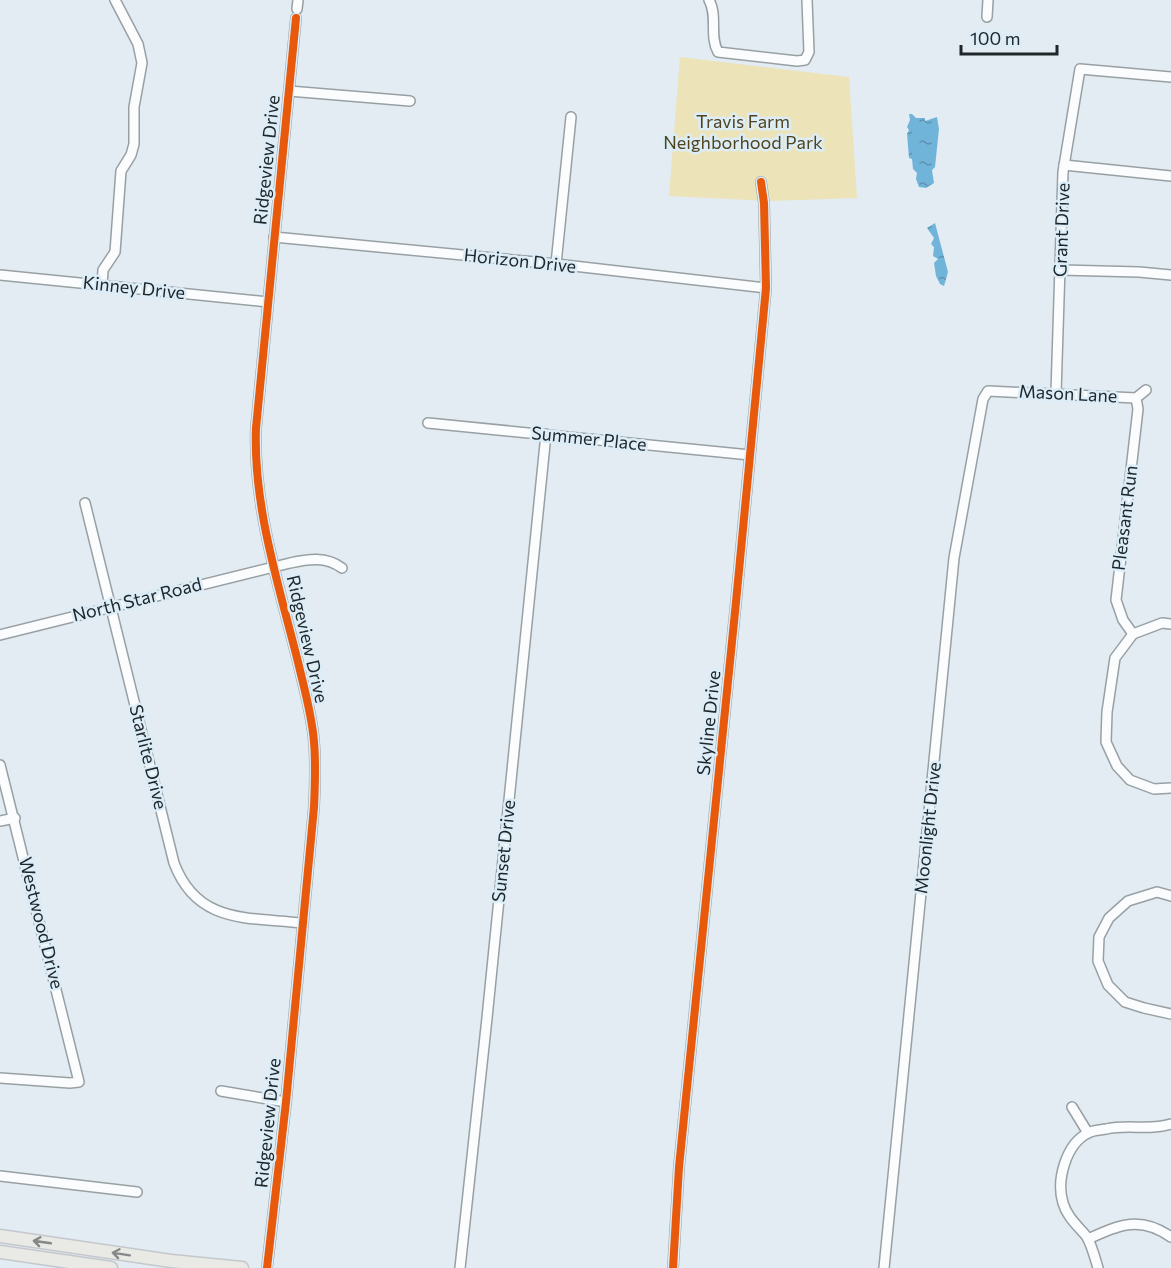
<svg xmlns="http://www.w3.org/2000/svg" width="1171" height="1268" viewBox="0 0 1171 1268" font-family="Commissioner,sans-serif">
<defs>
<pattern id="water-ripples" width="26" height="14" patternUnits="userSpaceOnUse" patternTransform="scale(1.5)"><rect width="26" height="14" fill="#71b4da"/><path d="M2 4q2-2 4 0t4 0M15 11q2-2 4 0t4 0" fill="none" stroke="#5c92b1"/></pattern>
</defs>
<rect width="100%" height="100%" fill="#e2ecf2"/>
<path fill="#ece3b8" d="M680,57L849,77L857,198L770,201L669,196Z"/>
<g fill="url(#water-ripples)">
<path d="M909,114H912L916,118H925V121L937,117L939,129L935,167L932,170L934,183L926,188L919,187L916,179L917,173L913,169L912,159L909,158L907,134L909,130L907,127L910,120Z"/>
<path d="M935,223L948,272L944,286L940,284L936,276L934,263L938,259L933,256L934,247L931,244L934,238L927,228Z"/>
</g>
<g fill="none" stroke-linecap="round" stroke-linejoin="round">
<defs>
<g id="minor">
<path d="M709,0C718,16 709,36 718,52L797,61L805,60L809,52L807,0"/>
<path d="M297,9L298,0"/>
<path d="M987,17L988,0"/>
<path d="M289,91L410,101"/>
<path d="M1064,165L1171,176"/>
<path d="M274,237L556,264L766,288"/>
<path d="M556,264L571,117"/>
<path d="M1061,270L1139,272L1171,275"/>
<path d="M0,275L268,302"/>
<path d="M102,285L103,270L115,252L121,171L131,155L134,144V107L142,63L138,44L115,0"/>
<path d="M1056,393L1063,172L1080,69L1171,77"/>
<path d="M428,423L750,455"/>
<path d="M85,503L174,863C197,924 247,917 302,923"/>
<path d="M1171,624L1162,623L1133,634L1115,658L1107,712L1106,742L1117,766L1130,780L1154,789L1171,788"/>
<path d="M1133,634L1123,620L1116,600L1138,409L1136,398"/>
<path d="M0,635L290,563C308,559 326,556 342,568"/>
<path d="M0,765L79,1082L70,1083L0,1078"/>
<path d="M0,821L15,818"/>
<path d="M1171,896L1157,892L1128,901L1109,918L1099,937L1098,961L1108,985L1125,1002L1144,1008L1171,1014"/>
<path d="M221,1091L286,1102"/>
<path d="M1072,1107L1088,1133"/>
<path d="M0,1176L137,1192"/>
<path d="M1088,1239C1119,1225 1140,1215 1171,1237"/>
<path d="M267,1268L286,1102L314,807C315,785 316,764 314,742C312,715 304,688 298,662C279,586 253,506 256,428L296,18"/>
<path d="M460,1268L487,1018L546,434"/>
<path d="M673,1268L679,1167L736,602L766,288L764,203L761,182"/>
<path d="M884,1268L954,558L983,399L988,391L1136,398L1146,390"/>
<path d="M1098,1268C1095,1258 1092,1246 1087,1237C1078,1226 1067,1217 1063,1203C1056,1180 1066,1144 1088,1133C1093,1130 1101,1130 1106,1129C1128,1124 1150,1131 1171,1124"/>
</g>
<g id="major">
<path d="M0,1236L171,1261L242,1268"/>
<path d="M0,1252L111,1268"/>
</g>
</defs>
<use href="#minor" stroke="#98a0a4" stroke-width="12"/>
<use href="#major" stroke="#c4c8cc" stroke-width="15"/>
<use href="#minor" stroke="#fbfcfd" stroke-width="9"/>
<use href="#major" stroke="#e9e9e5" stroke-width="12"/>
<defs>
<g id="cycleway">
<path d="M267,1268L286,1102L314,807C315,785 316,764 314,742C312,715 304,688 298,662C279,586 253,506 256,428L296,18"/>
<path d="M673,1268L679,1167L736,602L766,288L764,203L761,182"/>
</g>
</defs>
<use href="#cycleway" stroke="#dcedf8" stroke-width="11"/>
<use href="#cycleway" stroke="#e8590c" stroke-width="8"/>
</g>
<defs><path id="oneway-shaft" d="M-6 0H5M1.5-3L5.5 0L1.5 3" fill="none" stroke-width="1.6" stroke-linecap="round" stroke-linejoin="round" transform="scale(1.5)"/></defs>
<g stroke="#848888">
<use href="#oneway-shaft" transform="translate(42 1242) rotate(-172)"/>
<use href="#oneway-shaft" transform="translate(121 1254) rotate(-171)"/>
</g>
<g text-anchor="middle" stroke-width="5" stroke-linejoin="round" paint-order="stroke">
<g font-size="18" fill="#4f441d" stroke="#dcedf8">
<text x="743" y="128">Travis Farm<tspan x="743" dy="21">Neighborhood Park</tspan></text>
</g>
<g font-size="18" fill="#20272b" stroke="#dcedf8">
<text transform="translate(267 160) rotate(-84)" y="6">Ridgeview Drive</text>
<text transform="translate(1062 230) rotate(-88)" y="6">Grant Drive</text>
<text transform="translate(520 261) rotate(6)" y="6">Horizon Drive</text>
<text transform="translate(134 288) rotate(6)" y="6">Kinney Drive</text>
<text transform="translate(1068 394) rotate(3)" y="6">Mason Lane</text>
<text transform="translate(589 439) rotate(6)" y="6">Summer Place</text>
<text transform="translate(1125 518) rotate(-83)" y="6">Pleasant Run</text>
<text transform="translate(137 600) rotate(-14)" y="6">North Star Road</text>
<text transform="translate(307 639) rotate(77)" y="6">Ridgeview Drive</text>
<text transform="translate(709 723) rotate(-84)" y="6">Skyline Drive</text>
<text transform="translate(148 757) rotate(76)" y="6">Starlite Drive</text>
<text transform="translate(928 828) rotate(-84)" y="6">Moonlight Drive</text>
<text transform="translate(504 851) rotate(-84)" y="6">Sunset Drive</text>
<text transform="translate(41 923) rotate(76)" y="6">Westwood Drive</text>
<text transform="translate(268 1123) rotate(-84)" y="6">Ridgeview Drive</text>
</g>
</g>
<path d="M961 45v9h96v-9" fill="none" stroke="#20272b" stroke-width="3"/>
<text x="970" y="45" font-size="18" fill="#20272b" stroke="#dcedf8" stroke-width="4.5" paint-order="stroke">100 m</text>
</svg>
